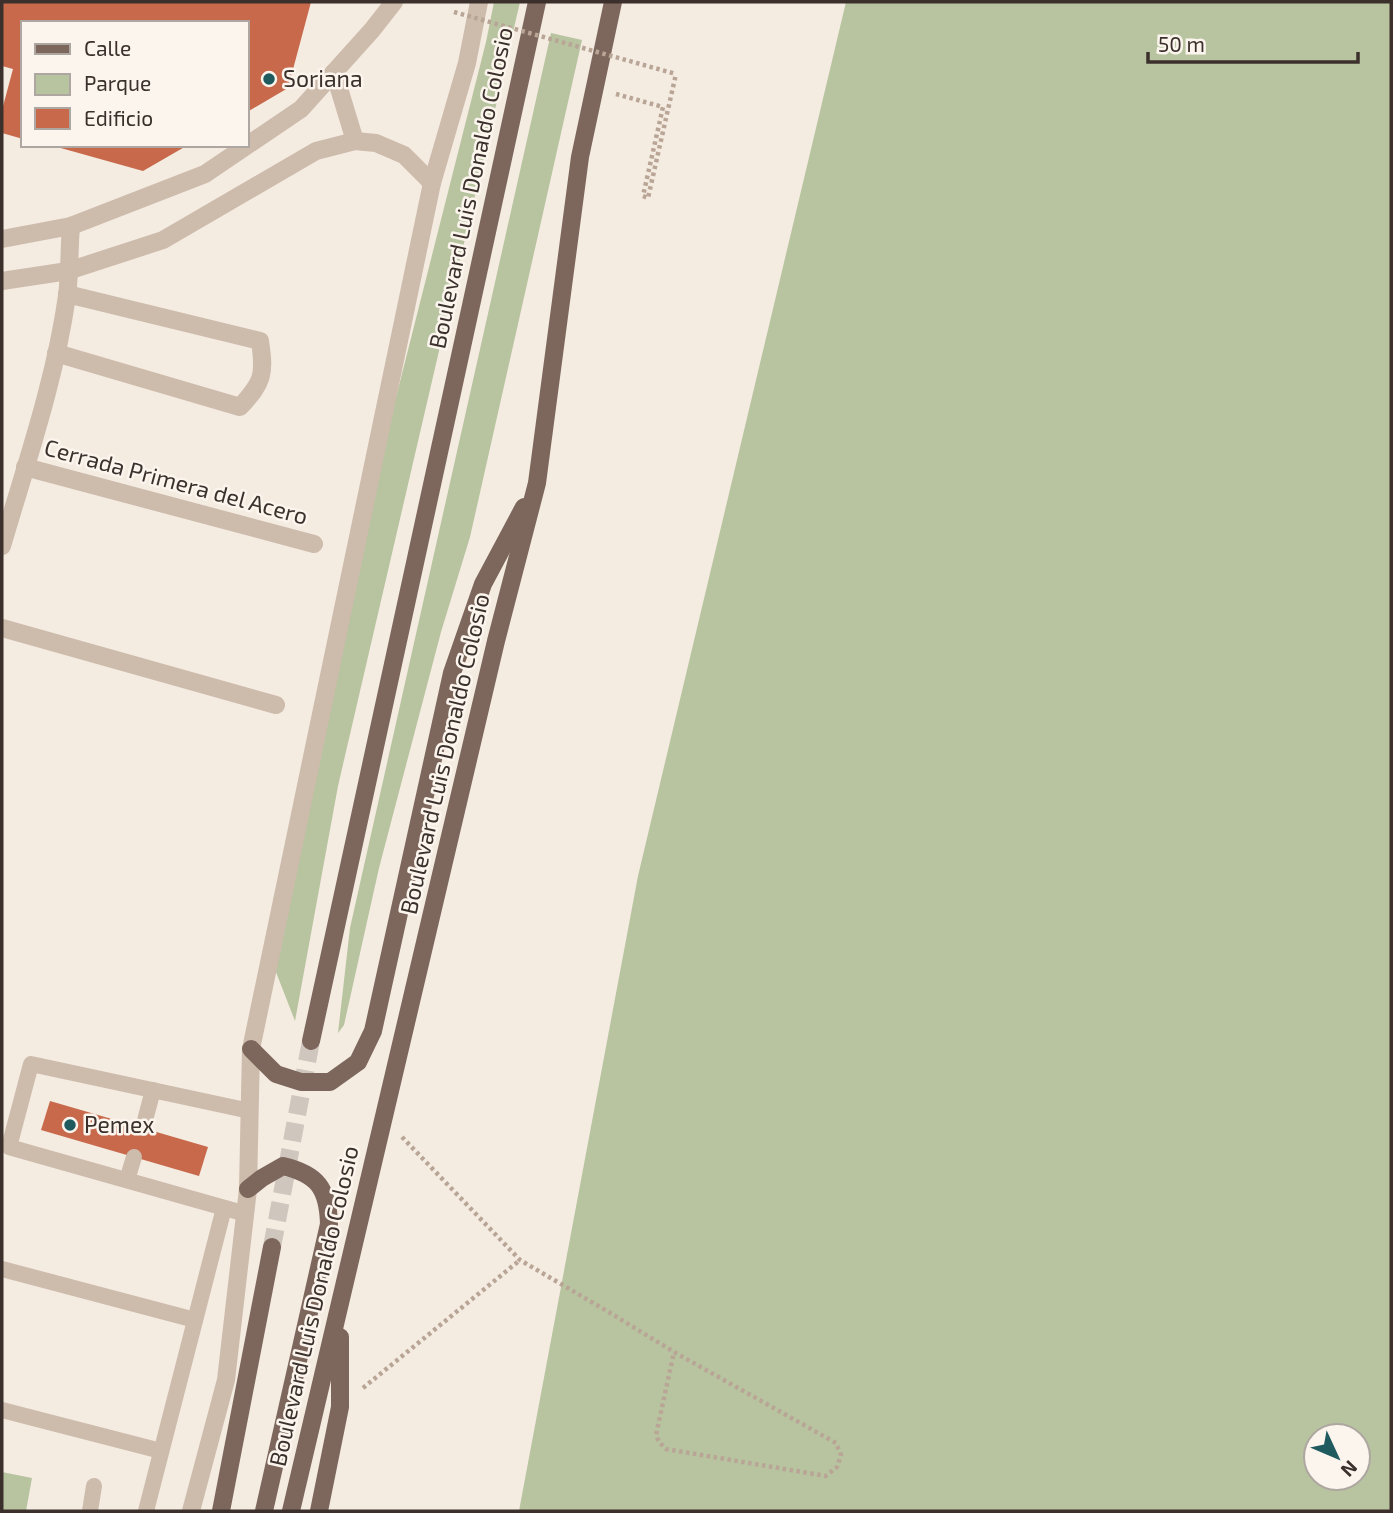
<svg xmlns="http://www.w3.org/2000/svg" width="1393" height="1513" viewBox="0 0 1393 1513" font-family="'Exo 2',sans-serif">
<rect width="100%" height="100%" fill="#f4ebe1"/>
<g fill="#b8c4a0" fill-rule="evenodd">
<path d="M494,2H520L338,786L295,1021L274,967L388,429L486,42Z"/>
<path d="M846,2H1391V1511H519L638,876ZM1316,1436H1358V1478H1316Z"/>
<path d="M551,33L582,40L470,537L441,632L379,868L344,1025L338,1033L350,928Z"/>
<path d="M2,1472L32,1478L26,1511H2Z"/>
</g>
<g fill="#c8694b">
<path d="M2,2H311L288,88L247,112V23H23V139L2,133V110L13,69L2,66Z"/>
<path d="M50,145H188L143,171Z"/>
<path d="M50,1101L208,1147L199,1176L41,1130Z"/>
</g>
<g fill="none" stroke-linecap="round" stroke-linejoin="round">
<path stroke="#cfc6bd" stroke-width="18" stroke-dasharray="18 9" stroke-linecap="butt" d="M272,1247L311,1041"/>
<g stroke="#b9a596" stroke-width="4.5" stroke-dasharray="3.5 3.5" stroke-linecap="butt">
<path d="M616,94L663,107L643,196L648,198L676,74"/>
<path d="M402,1137L520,1260L607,1311L674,1352L836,1443L841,1455L837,1467L826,1476L666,1449L659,1442L656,1435L674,1352"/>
<path d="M363,1388L520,1260"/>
</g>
<g stroke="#cdbbac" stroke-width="16">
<path d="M143,1128L153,1090"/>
<path d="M127,1180L134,1157"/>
<path d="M246,1214L9,1147L31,1064L250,1111"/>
<path d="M2,1269L195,1320"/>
<path d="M2,1410L161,1451"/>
<path d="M90,1511L94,1486"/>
<path d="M146,1511L224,1208"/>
</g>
<g stroke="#cdbbac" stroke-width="18">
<path d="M56,353L240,407C263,382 265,375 260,341L67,294"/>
<path d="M25,467L314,544"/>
<path d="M2,546C26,464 55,381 67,296C70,273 69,249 71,226"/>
<path d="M2,628L276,705"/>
</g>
<g stroke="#cdbbac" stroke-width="18">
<path d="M334,72L355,141"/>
<path d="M2,239L71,226L205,174L301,109L372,30L394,2"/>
<path d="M2,281L68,271L163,240L316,151L355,141L376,143L404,155L432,183"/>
<path d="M191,1511L226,1380L248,1189L251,1049L432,183L467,63L479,2"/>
</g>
<g stroke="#7d675c" stroke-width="18">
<path d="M311,1041L537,2"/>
<path d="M251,1049L276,1074L301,1082H330L358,1062L373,1031L452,673L483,584L524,507"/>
<path d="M248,1189L262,1178L283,1166C317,1174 328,1188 329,1224L264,1511"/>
<path d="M221,1511L272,1247"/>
<path d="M291,1511L496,641L537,483L580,157L613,2"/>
<path d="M319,1511L340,1407V1337"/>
</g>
<path stroke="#b9a596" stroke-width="4.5" stroke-dasharray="3.5 3.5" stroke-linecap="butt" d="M454,12L676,74"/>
</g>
<g fill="#1f5a5e" stroke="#fbf5ee" stroke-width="2.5">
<circle cx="269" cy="79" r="7"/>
<circle cx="70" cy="1125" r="7"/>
</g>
<g text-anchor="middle" stroke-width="5" stroke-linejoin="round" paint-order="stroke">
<g font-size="23" fill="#3b302b" stroke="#fbf5ee" text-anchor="start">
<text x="283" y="87">Soriana</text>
<text x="84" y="1133">Pemex</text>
</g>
<g font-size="23" fill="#3b302b" stroke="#fbf5ee">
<text transform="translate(471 188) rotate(-78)" y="8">Boulevard Luis Donaldo Colosio</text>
<text transform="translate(176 482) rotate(15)" y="8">Cerrada Primera del Acero</text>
<text transform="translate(445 754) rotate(-77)" y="8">Boulevard Luis Donaldo Colosio</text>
<text transform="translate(314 1306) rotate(-77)" y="8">Boulevard Luis Donaldo Colosio</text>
</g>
</g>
<rect width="1393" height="1513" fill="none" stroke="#3b302b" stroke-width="7"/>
<rect x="21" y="21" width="228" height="126" fill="#fbf5ee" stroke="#aea6a0" stroke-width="2"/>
<rect x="35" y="44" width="35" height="10" fill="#7d675c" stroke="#aea6a0" stroke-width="2"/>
<text x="84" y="56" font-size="21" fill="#3b302b">Calle</text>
<rect x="35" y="74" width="35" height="21" fill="#b8c4a0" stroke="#aea6a0" stroke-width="2"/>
<text x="84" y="91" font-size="21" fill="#3b302b">Parque</text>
<rect x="35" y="108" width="35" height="21" fill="#c8694b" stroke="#aea6a0" stroke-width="2"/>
<text x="84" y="126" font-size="21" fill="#3b302b">Edificio</text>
<g transform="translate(1337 1457) rotate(134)"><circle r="33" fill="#fbf5ee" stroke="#aea6a0" stroke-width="2"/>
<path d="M0-5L12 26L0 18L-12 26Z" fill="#1f5a5e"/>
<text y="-10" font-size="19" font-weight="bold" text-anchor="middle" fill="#3b302b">N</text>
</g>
<path d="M1148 52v10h210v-10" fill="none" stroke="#3b302b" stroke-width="3.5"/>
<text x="1158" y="52" font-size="21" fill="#3b302b" stroke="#fbf5ee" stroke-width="5" paint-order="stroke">50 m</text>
</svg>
